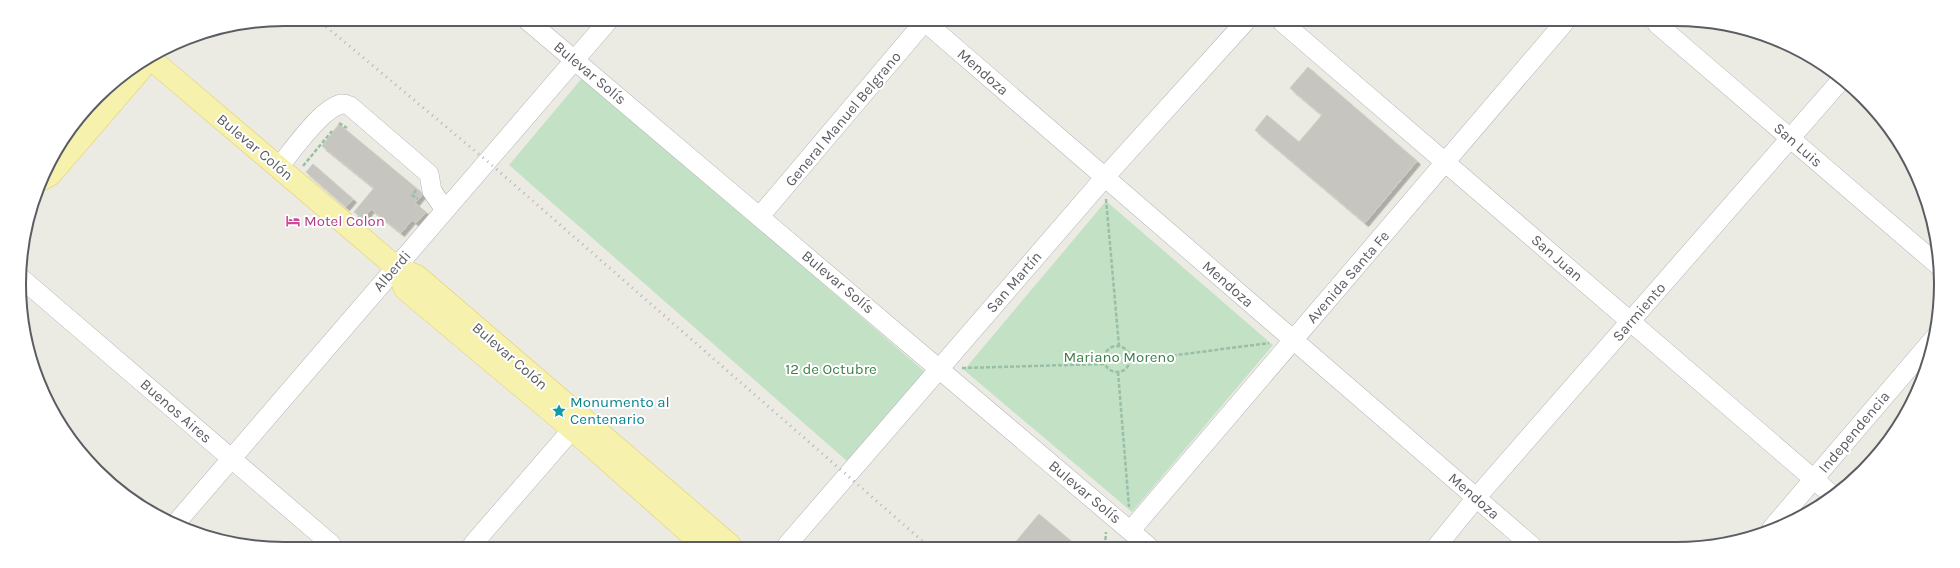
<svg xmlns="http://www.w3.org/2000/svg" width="1960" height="568" viewBox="0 0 1960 568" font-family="Karla,sans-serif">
<defs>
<filter id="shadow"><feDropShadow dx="3.5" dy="3.5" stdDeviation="0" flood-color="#0004"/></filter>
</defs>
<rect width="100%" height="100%" fill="#ecebe3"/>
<g fill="#c2e1c5">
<path d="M583,77L925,372L847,461L509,165Z"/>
<path d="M1106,201L1273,345L1132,512L964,370Z"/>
</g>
<g fill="#c7c5c0" stroke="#d0cdc2" filter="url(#shadow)">
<path d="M1308,67L1417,161L1365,223L1255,130L1267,115L1299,142L1322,115L1290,88Z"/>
<path d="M339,124L421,192L422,195L415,203L426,212L416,223L412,220L401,233L371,209L363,219L354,212L374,188L322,146Z"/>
<path d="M313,164L353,199L346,207L306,172Z"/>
<path d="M1039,514L1077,546L1013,545Z"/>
</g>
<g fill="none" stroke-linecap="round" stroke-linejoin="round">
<defs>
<g id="minor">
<path d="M527,20L1148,546"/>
<path d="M924,21L1532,546"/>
<path d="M1282,22L1831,494"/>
<path d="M1657,24L1939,266"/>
<path d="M279,167C292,151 322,107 342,104C344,104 348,105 350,106L429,174L432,191L445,210"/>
<path d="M760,216L925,21"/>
<path d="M21,278L331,544"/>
<path d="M176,523L609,20"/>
<path d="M1772,528L1936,336"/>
<path d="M1131,530L1564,23"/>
<path d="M473,544L582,418"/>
<path d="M787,545L1105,177L1245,22"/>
<path d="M1437,546L1476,498L1842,79"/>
</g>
<g id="major">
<path d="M151,59L396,267L417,276L730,545"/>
<path d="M41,180L50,175L149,60"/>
<path d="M396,267L405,289L572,429L703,545"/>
</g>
</defs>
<use href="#minor" stroke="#b3b4b9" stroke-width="20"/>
<use href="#major" stroke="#e2cc66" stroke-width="23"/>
<g stroke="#9abfa9" stroke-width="2.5" stroke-dasharray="4 2" stroke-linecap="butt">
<path d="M339,123L347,128"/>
<path d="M303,166L332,131"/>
<path d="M416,190L412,195L418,199"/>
<path d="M1106,199L1119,346"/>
<circle cx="1117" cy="359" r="13"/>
<path d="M1131,361L1269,343"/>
<path d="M962,368L1105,364"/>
<path d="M1118,372L1129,507"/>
<path d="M1105,546L1106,532"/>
</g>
<use href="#minor" stroke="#fff" stroke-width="19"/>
<use href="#major" stroke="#f6f2ae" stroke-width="22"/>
<path stroke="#b3b4b4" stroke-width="3" stroke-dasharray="1 5" stroke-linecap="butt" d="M317,19L487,161L927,545"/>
</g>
<defs>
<symbol id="hotel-bare" viewBox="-9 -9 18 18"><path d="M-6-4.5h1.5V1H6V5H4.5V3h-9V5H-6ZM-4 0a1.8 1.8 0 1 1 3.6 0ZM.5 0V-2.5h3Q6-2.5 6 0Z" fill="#d1479c" stroke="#fff" stroke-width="2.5" paint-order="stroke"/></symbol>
<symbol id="sight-bare" viewBox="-9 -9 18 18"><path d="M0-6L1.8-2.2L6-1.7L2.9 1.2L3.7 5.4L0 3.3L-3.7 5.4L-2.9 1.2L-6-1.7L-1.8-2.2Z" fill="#0f9aa8" stroke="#fff" stroke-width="2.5" paint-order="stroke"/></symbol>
</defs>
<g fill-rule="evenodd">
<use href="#hotel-bare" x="283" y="211" width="20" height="20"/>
<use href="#sight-bare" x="549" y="401" width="20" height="20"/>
</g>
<g text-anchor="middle" stroke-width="4" stroke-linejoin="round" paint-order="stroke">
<g font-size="15" fill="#5b5d62" stroke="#fff">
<text transform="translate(983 72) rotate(41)" y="5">Mendoza</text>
<text transform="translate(590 73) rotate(40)" y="5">Bulevar Solís</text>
<text transform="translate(843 119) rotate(-50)" y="5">General Manuel Belgrano</text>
<text transform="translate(1798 145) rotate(41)" y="5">San Luis</text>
<text transform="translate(255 147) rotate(40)" y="5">Bulevar Colón</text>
<text transform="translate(1557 258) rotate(41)" y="5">San Juan</text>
<text transform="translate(392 271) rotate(-49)" y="5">Alberdi</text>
<text transform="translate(1348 277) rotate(-49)" y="5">Avenida Santa Fe</text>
<text transform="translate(838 282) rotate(40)" y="5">Bulevar Solís</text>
<text transform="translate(1014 282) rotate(-49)" y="5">San Martín</text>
<text transform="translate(1228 284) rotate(41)" y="5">Mendoza</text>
<text transform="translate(1639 312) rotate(-49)" y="5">Sarmiento</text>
<text transform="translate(510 356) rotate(41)" y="5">Bulevar Colón</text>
<text transform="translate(176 411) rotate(41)" y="5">Buenos Aires</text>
<text transform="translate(1854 432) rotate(-50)" y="5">Independencia</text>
<text transform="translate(1085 492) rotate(40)" y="5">Bulevar Solís</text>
<text transform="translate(1474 496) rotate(41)" y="5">Mendoza</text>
</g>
<g font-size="15" fill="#b23c85" stroke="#fff" text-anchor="start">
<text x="304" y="226">Motel Colon</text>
</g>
<g font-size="15" fill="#3d7f47" stroke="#fff">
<text x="1119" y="362">Mariano Moreno</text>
<text x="831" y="374">12 de Octubre</text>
</g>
<g font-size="15" fill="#0d838f" stroke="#fff" text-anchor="start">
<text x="570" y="407">Monumento al<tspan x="570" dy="17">Centenario</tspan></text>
</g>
</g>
<path d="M0 0H1960V568H0ZM284 26H1676A258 258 0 0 1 1934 284V284A258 258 0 0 1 1676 542H284A258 258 0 0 1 26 284V284A258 258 0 0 1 284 26Z" fill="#fff" fill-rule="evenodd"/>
<path fill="none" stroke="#5b5d62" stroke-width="2" d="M284 26H1676A258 258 0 0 1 1934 284V284A258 258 0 0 1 1676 542H284A258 258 0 0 1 26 284V284A258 258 0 0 1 284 26Z"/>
</svg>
